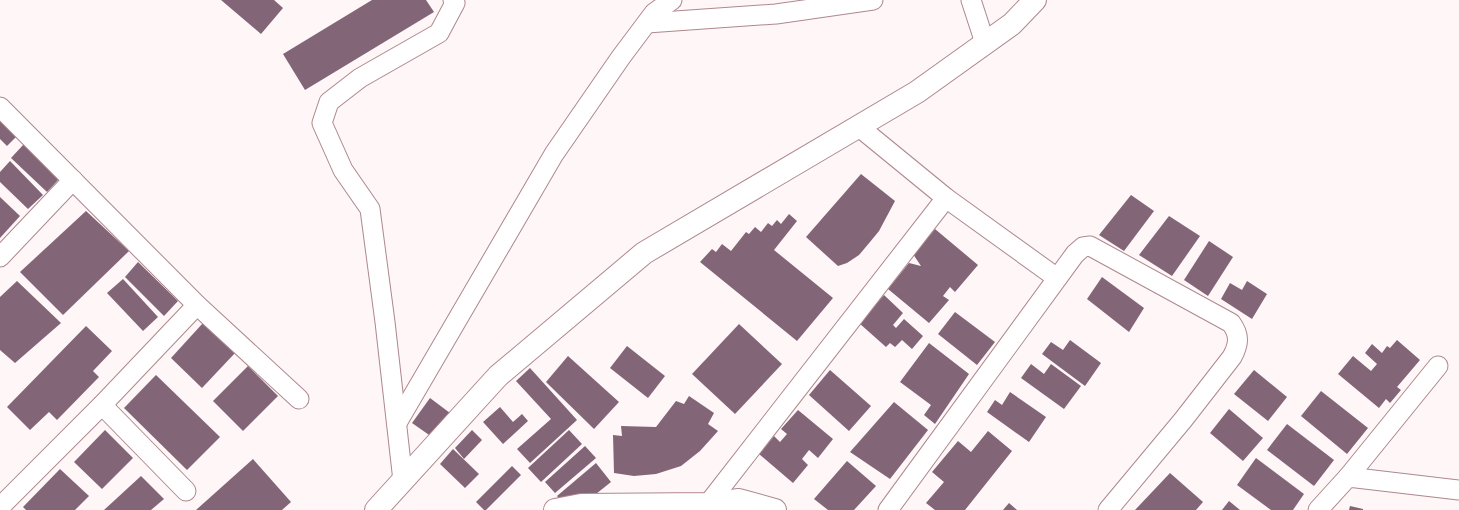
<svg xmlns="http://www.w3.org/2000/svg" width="1459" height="510" viewBox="0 0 1459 510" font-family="'Open Sans',sans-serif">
<rect width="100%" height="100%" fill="#fef6f7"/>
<g fill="#836578">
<path d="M221,0H274L283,8L261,34Z"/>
<path d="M372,0H426L434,12L305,90L283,54Z"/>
<path d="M0,117L18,135L7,146L0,139Z"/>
<path d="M24,144L59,179L47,192L11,158Z"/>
<path d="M10,161L43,195L28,209L0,182V172Z"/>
<path d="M861,174L895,201L879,231L870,242L859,255L847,263L838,266L806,237Z"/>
<path d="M1131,195L1154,211L1124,251L1099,235Z"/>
<path d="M0,197L20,216L0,238Z"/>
<path d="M86,211L129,251L63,315L20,272Z"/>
<path d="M789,214L797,221L774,250L833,298L797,341L700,262L712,249L716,252L722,244L731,251L746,232L749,234L755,227L761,232L768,223L772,226L777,220L781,224Z"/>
<path d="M1169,216L1200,236L1172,276L1139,255Z"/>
<path d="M935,229L978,265L955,292L950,287L943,296L949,300L929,323L888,289L909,263L921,266L913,254Z"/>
<path d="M1209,241L1233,257L1208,296L1184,280Z"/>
<path d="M138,262L178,301L164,316L125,277Z"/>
<path d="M1102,277L1144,308L1129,332L1087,299Z"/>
<path d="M123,279L158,317L143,331L107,293Z"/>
<path d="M17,281L61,323L15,363L0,350V297Z"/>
<path d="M1247,281L1267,294L1252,319L1221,299L1230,283L1242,290Z"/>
<path d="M884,295L903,313L893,325L896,328L904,319L923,336L912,349L902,340L895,347L890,343L886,347L859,323Z"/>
<path d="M955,312L995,342L977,365L938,334Z"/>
<path d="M203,323L235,353L202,388L171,358Z"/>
<path d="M739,324L782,364L735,414L692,374Z"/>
<path d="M86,326L112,351L93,371L99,377L57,420L49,412L30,430L7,407Z"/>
<path d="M1070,340L1101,363L1085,386L1042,354L1051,342L1063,350Z"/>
<path d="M1397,340L1420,360L1397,387L1401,390L1390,403L1386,399L1379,408L1338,374L1353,356L1371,371L1377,364L1365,353L1372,344L1382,353L1387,346L1390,348Z"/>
<path d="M929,343L969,374L935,424L924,415L931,405L900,382Z"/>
<path d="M627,346L665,376L648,398L610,368Z"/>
<path d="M568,356L619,402L594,429L546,382Z"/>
<path d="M1031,364L1044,374L1051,364L1081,386L1064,409L1021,378Z"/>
<path d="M248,366L278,396L243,431L213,401Z"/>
<path d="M530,368L577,420L530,463L517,449L551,419L516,381Z"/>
<path d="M830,370L871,406L849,431L809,395Z"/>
<path d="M1254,370L1287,397L1268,421L1234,394Z"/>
<path d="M156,375L220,437L187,470L124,408Z"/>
<path d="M1321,391L1368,428L1347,454L1301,416Z"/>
<path d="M1010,392L1046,417L1029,442L987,412L995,400L1002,405Z"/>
<path d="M689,396L714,413L708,424L718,431L700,451L681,466L656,474L634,476L614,473L613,435L622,436L621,426L656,427L676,401L684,404Z"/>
<path d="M430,398L450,413L432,437L412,423Z"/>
<path d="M894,402L928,430L890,479L850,452Z"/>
<path d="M500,407L513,422L522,414L528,421L503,444L483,422Z"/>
<path d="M1229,409L1263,438L1243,461L1210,433Z"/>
<path d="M798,410L833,439L818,458L809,450L802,459L808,465L793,483L759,454L774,436L780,442L787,434L781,429Z"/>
<path d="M1287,424L1334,460L1314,486L1267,450Z"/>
<path d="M105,430L133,458L102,489L74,462Z"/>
<path d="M472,430L482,440L464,459L455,448Z"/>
<path d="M569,430L582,444L541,482L528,468Z"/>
<path d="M988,431L1012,451L965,510H935L926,503L944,482L932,472L958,441L971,452Z"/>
<path d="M585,446L596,458L555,493L545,482Z"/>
<path d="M453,449L479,474L465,488L440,464Z"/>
<path d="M1256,458L1304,494L1293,510H1271L1237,485Z"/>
<path d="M253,459L291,502L282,510H196Z"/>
<path d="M847,461L876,486L854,510H828L814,499Z"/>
<path d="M596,463L611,482L586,502H562L557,496Z"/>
<path d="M512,466L521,475L486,510H484L476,502Z"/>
<path d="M60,469L89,496L75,510H26L23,507Z"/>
<path d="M1170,473L1203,502L1196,510H1135Z"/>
<path d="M141,476L164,499L151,510H104Z"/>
<path d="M1229,501L1240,510H1222Z"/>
<path d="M1009,503L1017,510H1003Z"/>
<path d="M1350,506L1363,509V510H1349Z"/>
</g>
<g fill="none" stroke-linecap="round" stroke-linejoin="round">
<defs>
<g id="minor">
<path d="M971,0L985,43"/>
<path d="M647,23L776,14L873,0"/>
<path d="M0,107L197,305L299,399"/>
<path d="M858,126L946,198L1057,278"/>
<path d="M0,257L73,180"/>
<path d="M102,405L186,491"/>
<path d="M397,423L554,154L621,57L654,13L672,0"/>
<path d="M1348,477L1438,366"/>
<path d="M403,481L385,322L370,209L343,170L322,123L329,102L360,78L439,33L455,3L453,0"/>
<path d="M0,507L102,405L197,305"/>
<path d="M707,510L708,504L946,198"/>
<path d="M888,510L1075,254L1083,247L1090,246L1231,323C1240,335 1239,344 1232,357L1183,420L1108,510"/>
<path d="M1318,510L1348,477L1459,490"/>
</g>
<g id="tertiary">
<path d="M376,510L498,376L644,253L917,92L1012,24L1035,0"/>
<path d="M555,510L581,505L708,504L739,500L775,510"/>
</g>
</defs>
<use href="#minor" stroke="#ae888d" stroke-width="21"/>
<use href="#tertiary" stroke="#ae888d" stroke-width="24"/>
<use href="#minor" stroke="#fff" stroke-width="19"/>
<use href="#tertiary" stroke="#fff" stroke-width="22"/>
</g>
</svg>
